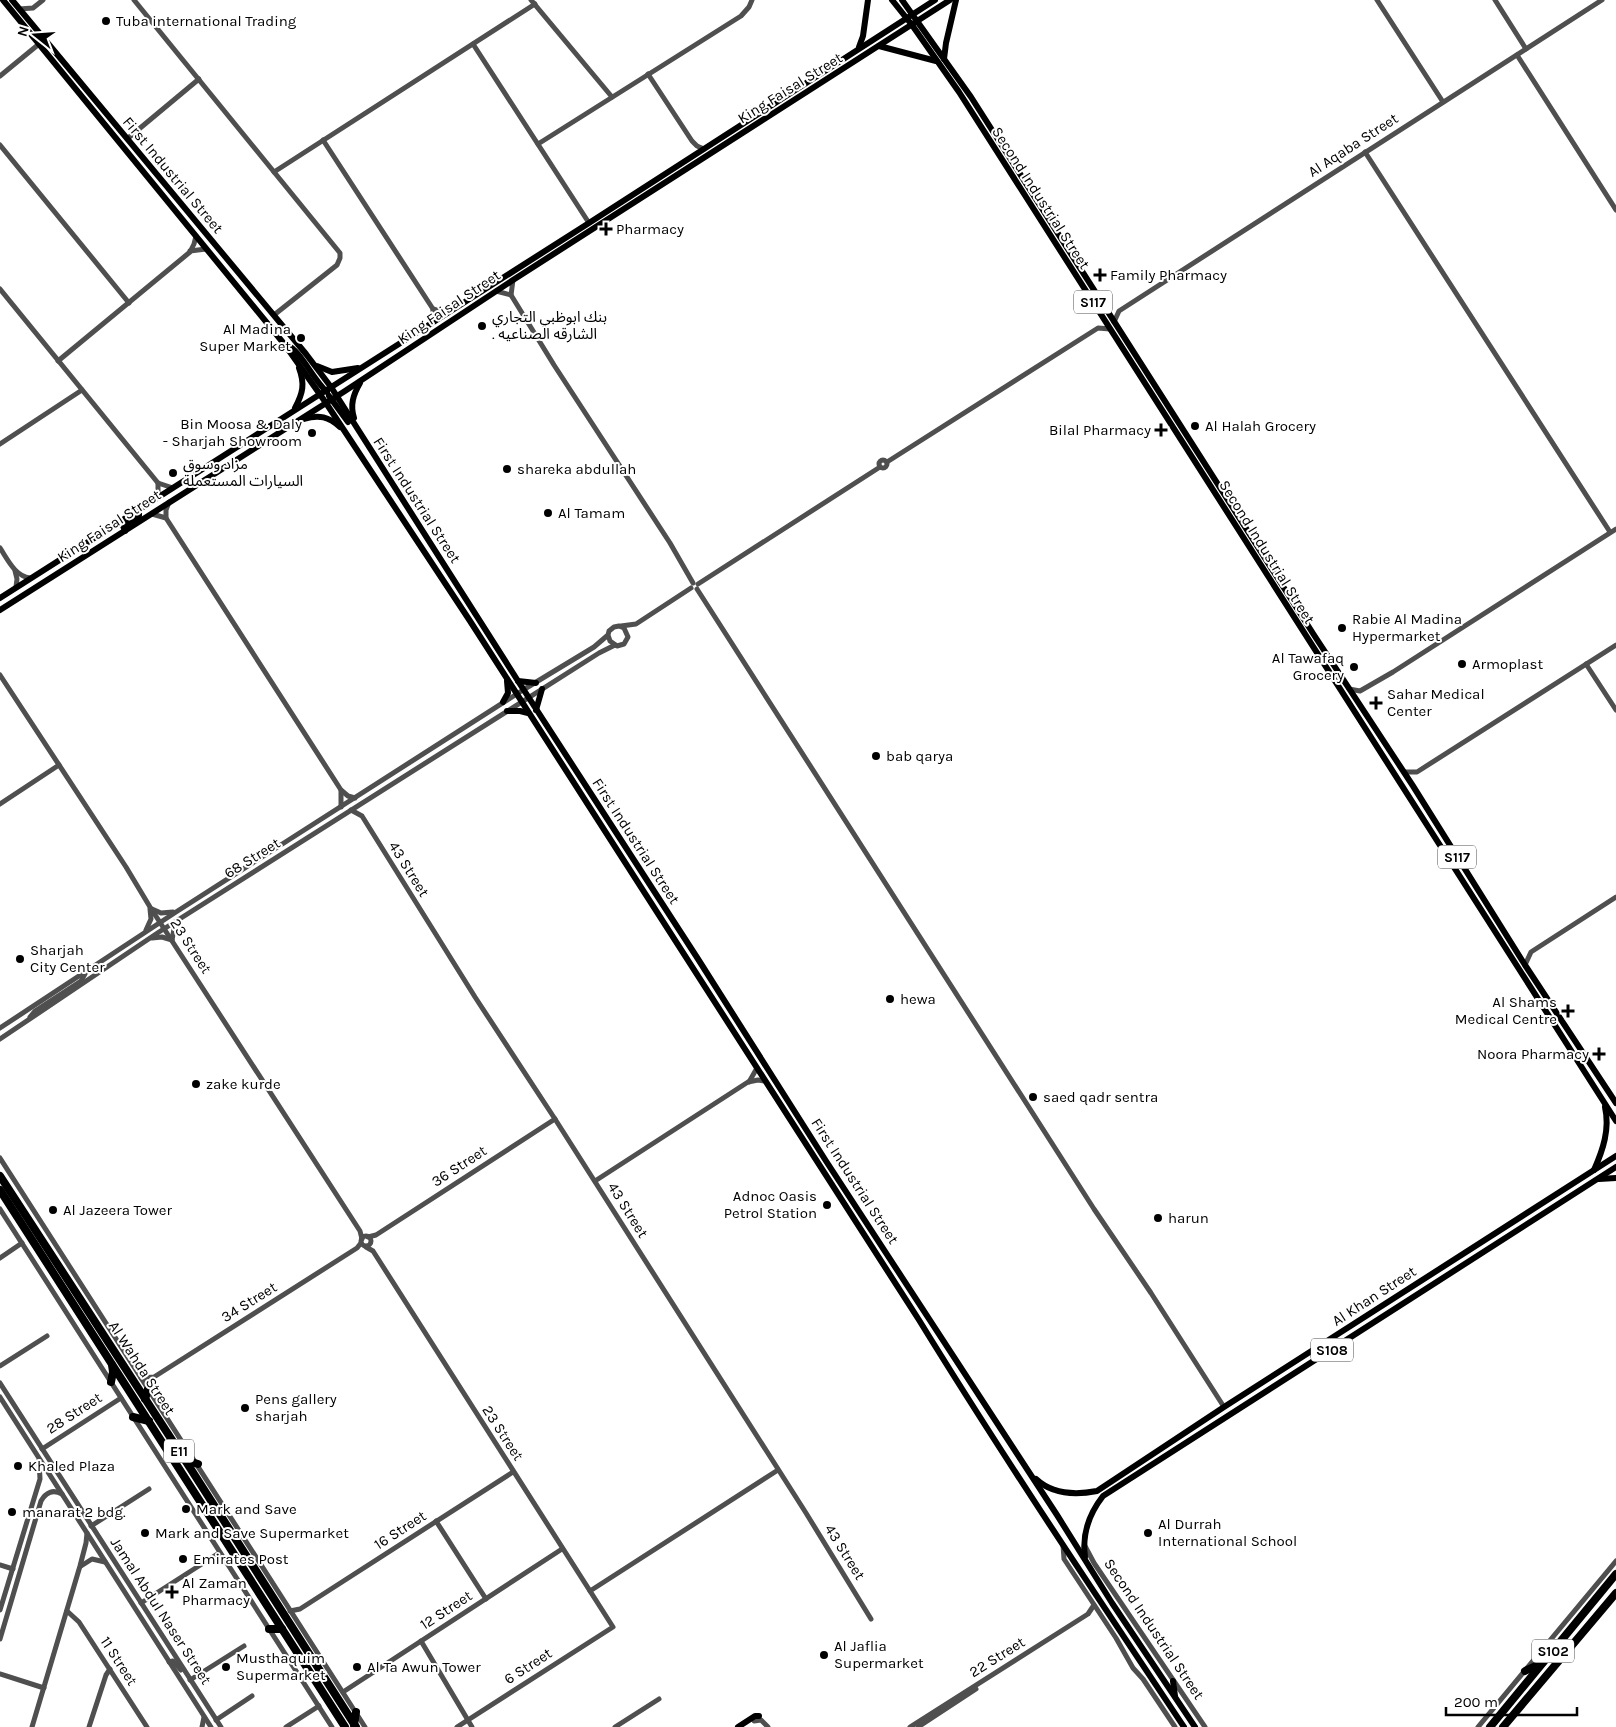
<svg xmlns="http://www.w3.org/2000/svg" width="1616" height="1727" viewBox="0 0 1616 1727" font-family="Karla,'Noto Sans Arabic',sans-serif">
<rect width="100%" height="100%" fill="#fff"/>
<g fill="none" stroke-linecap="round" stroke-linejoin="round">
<g stroke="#4f4f4f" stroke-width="5">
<path d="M134,0L340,253V258L337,265L274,315"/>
<path d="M531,0L612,97"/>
<path d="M1377,0L1443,102"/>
<path d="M1495,0L1526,49"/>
<path d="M19,9L33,8L43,0"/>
<path d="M473,44L589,223"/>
<path d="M1517,55L1616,210"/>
<path d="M648,74L692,141L697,146L704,149"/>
<path d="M0,76L39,44"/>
<path d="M127,139L199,79"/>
<path d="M323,140L433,309V322"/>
<path d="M538,144L741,16L749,7L752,0"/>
<path d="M0,145L129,303"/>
<path d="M1365,152L1610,532"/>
<path d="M274,172L535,4"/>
<path d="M190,251L206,249"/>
<path d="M513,280L511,295L554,365L670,543L693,583"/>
<path d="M0,289L158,483L173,488"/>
<path d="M496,291L511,295"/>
<path d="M433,309L447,313"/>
<path d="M1114,322L1119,311L1602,0"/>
<path d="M58,361L190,252L194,244L196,236"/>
<path d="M0,444L82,390"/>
<circle cx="883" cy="464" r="4"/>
<path d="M887,462L1098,328L1110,329"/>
<path d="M158,483V498"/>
<path d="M152,514L166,518L341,790L348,796L355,798"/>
<path d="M166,518V510L169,502"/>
<path d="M0,548C8,560 15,576 30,578"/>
<path d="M15,571L17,579L16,587"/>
<path d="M698,584L880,467"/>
<path d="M697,589L1094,1209L1151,1293L1224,1407"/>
<path d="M621,626L636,624L691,588"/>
<path d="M1586,664L1616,710"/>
<path d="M0,675L126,867L150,907L360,1231L362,1239"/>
<path d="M1349,689L1360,691L1393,672L1616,529"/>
<path d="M1404,772H1417L1616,645"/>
<path d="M341,791V807"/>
<path d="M0,804L59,765"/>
<path d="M351,810L362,816L475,997L555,1119L806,1513L871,1619"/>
<path d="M152,909L161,913L173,912"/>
<path d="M146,930L151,919L150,909"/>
<path d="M152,938L162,937L172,940"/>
<path d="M172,940L174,929L178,922"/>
<path d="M1525,965L1531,952L1616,897"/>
<path d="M30,1017L35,1011L81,981L86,972"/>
<path d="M0,1028L176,912L523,690L594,647L608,635L609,631L614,627L619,626L624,628L628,637L624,644L617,646L610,641L608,635"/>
<path d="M0,1039L159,932L599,653L615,645"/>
<path d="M749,1082L757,1068"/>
<path d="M0,1158L365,1727"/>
<path d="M595,1181L748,1082L758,1080L765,1081"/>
<path d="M0,1209L332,1727"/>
<circle cx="366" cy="1241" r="5"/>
<path d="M368,1237L376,1235L555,1119"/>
<path d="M366,1247L373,1251L613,1627L457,1727"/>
<path d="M0,1258L22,1243"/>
<path d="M0,1366L47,1336"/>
<path d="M141,1378L154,1377L357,1248L361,1243"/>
<path d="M0,1383L221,1727"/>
<path d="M0,1397L211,1727"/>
<path d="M42,1449L121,1398"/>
<path d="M436,1521L486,1599"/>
<path d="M91,1526L149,1489"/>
<path d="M1063,1545L1064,1559L1116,1638L1133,1668L1143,1679L1175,1727"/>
<path d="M1085,1546L1094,1563L1205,1727"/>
<path d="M0,1565L13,1569"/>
<path d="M81,1566L92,1559L105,1562"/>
<path d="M590,1591L778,1470"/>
<path d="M141,1603L219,1553"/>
<path d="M0,1610L40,1479L39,1460"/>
<path d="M67,1611L79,1622L147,1727"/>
<path d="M290,1611L300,1609L513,1472"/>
<path d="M0,1639L41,1501C46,1492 53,1489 62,1494"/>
<path d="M421,1641L472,1727"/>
<path d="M169,1662L173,1661L181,1670"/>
<path d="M0,1674L44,1688"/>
<path d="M190,1680L244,1646"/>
<path d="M343,1692L562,1549"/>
<path d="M216,1720L252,1696"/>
<path d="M754,1721L761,1720L768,1727"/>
<path d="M32,1727L80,1566L86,1543L87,1533"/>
<path d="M89,1727L106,1675L110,1669"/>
<path d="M202,1727L204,1717"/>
<path d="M286,1727L319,1706"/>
<path d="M615,1727L659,1699"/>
<path d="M910,1727L1088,1614L1094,1605"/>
<path d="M918,1727L976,1689"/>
<path d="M1478,1727L1616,1561"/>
</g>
<g stroke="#000" stroke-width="6">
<path d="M3,0L285,345L326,403L470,621L919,1320C1004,1458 1094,1592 1184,1727"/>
<path d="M12,0L306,354L331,387L518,681L698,959L826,1161L1057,1515L1112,1603L1195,1727"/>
<path d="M892,0L912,25L959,92L1616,1121"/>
<path d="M902,0L971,97L1314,635L1413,786L1525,965L1616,1103"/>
<path d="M879,46L936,61"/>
<path d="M859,47L863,36L868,0"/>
<path d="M944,59L946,43L956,0"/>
<path d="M287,345C300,350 314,381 327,392"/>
<path d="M317,366L332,372L358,368"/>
<path d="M329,396L348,422"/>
<path d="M295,408C303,393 305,384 299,368"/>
<path d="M354,418C350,405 353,395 360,383"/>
<path d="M304,419C319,414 329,417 340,427"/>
<path d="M125,531L123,526L139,516V513L136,512"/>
<path d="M0,598L589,223L935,0"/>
<path d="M0,610L345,391L513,280L950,0"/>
<path d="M518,681L536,683"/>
<path d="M503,702L508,693L507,681"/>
<path d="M536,710L542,689"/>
<path d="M507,711H520L528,713"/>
<path d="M1594,1170C1603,1150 1610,1129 1605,1107"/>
<path d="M1599,1179L1616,1178"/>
<path d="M1036,1479C1052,1494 1076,1495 1097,1491L1224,1407L1616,1156"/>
<path d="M1085,1557C1082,1535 1089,1514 1103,1496L1616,1167"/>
<path d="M1173,1681L1175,1696"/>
<path d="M738,1727L755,1716H759"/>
</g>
<g stroke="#000" stroke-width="8">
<path d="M0,1176L185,1460L356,1727"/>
<path d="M0,1190L345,1727"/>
<path d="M111,1382L113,1372L112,1365"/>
<path d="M145,1399L148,1389"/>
<path d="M133,1417L149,1421"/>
<path d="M185,1460L198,1464"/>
<path d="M269,1629H282"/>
<path d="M1525,1671L1542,1663"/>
<path d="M354,1725L356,1712"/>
<path d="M1490,1727L1616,1574"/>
<path d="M1503,1727L1616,1593"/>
</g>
</g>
<g fill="#000" stroke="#fff" stroke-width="2">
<circle cx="106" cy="21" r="5"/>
<path d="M603.5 221.5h5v5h5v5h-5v5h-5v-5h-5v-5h5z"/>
<path d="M1097.5 267.5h5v5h5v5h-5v5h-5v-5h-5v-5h5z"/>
<circle cx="482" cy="326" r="5"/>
<circle cx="301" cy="338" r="5"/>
<circle cx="1195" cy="426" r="5"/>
<path d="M1158.5 422.5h5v5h5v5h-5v5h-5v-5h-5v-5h5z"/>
<circle cx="312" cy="433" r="5"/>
<circle cx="507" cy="469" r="5"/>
<circle cx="173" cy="473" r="5"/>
<circle cx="548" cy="513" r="5"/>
<circle cx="1342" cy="628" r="5"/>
<circle cx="1462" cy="664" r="5"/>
<circle cx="1354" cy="667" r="5"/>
<path d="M1373.5 695.5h5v5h5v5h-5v5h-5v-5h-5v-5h5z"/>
<circle cx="876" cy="756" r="5"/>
<circle cx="20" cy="959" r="5"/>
<circle cx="890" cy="999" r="5"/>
<path d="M1565.5 1003.5h5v5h5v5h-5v5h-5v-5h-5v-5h5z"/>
<path d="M1596.5 1046.5h5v5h5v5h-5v5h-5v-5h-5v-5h5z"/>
<circle cx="196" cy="1084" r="5"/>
<circle cx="1033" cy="1097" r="5"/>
<circle cx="827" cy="1205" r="5"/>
<circle cx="53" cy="1210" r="5"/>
<circle cx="1158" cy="1218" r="5"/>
<circle cx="245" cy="1408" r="5"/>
<circle cx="18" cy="1466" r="5"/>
<circle cx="186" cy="1509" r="5"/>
<circle cx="12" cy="1512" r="5"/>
<circle cx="145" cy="1533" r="5"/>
<circle cx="1148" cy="1533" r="5"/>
<circle cx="183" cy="1559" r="5"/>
<path d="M169.5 1584.5h5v5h5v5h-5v5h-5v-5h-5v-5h5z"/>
<circle cx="824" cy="1655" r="5"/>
<circle cx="226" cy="1667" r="5"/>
<circle cx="357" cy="1667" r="5"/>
</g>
<g text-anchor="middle" stroke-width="4" stroke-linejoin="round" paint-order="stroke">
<g fill="#fff" stroke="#4c4c4c" stroke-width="1">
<rect x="1074" y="290.5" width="38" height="23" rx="4"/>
<rect x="1438" y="845.5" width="38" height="23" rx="4"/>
<rect x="1311" y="1338.5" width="42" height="23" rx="4"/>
<rect x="164" y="1439.5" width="30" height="23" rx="4"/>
<rect x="1532" y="1639.5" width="42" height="23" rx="4"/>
</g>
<g font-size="14" font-weight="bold" fill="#000">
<text x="1093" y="307">S117</text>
<text x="1457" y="862">S117</text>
<text x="1332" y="1355">S108</text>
<text x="179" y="1456">E11</text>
<text x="1553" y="1656">S102</text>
</g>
<g font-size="15" fill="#000" stroke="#fff" text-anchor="start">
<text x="116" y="26">Tuba international Trading</text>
<text x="616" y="234">Pharmacy</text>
<text x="1110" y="280">Family Pharmacy</text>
<text x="492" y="322">بنك ابوظبي التجاري<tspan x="492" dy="17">. الشارقه الصناعيه</tspan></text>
<text x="291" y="334" text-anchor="end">Al Madina<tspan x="291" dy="17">Super Market</tspan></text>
<text x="302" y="429" text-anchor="end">Bin Moosa &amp; Daly<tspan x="302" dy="17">- Sharjah Showroom</tspan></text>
<text x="1205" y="431">Al Halah Grocery</text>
<text x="1151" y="435" text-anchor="end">Bilal Pharmacy</text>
<text x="183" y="469">مزاد وسوق<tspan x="183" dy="17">السيارات المستعملة</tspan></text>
<text x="517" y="474">shareka abdullah</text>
<text x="558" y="518">Al Tamam</text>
<text x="1352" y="624">Rabie Al Madina<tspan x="1352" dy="17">Hypermarket</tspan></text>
<text x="1344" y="663" text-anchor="end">Al Tawafaq<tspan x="1344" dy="17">Grocery</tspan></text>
<text x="1472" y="669">Armoplast</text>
<text x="1387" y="699">Sahar Medical<tspan x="1387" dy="17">Center</tspan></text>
<text x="886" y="761">bab qarya</text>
<text x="30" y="955">Sharjah<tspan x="30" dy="17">City Center</tspan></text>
<text x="900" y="1004">hewa</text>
<text x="1557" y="1007" text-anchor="end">Al Shams<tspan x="1557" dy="17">Medical Centre</tspan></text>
<text x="1589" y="1059" text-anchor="end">Noora Pharmacy</text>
<text x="206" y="1089">zake kurde</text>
<text x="1043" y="1102">saed qadr sentra</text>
<text x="817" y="1201" text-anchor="end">Adnoc Oasis<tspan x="817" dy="17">Petrol Station</tspan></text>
<text x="63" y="1215">Al Jazeera Tower</text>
<text x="1168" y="1223">harun</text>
<text x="255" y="1404">Pens gallery<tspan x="255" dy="17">sharjah</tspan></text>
<text x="28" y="1471">Khaled Plaza</text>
<text x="196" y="1514">Mark and Save</text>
<text x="22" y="1517">manarat 2 bdg.</text>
<text x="1158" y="1529">Al Durrah<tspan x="1158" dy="17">International School</tspan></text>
<text x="155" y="1538">Mark and Save Supermarket</text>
<text x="193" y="1564">Emirates Post</text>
<text x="182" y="1588">Al Zaman<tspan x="182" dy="17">Pharmacy</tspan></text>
<text x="834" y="1651">Al Jaflia<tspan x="834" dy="17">Supermarket</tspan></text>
<text x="236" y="1663">Musthaquim<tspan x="236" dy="17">Supermarket</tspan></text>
<text x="367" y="1672">Al Ta Awun Tower</text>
</g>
<g font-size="15" fill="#000" stroke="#fff">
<text transform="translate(790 88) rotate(-32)" y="5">King Faisal Street</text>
<text transform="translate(1353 145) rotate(-33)" y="5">Al Aqaba Street</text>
<text transform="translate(173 175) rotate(50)" y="5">First Industrial Street</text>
<text transform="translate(1041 198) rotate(57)" y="5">Second Industrial Street</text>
<text transform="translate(449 307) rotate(-34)" y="5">King Faisal Street</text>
<text transform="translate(417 500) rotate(57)" y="5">First Industrial Street</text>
<text transform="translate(109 526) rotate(-33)" y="5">King Faisal Street</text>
<text transform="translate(1267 552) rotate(58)" y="5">Second Industrial Street</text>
<text transform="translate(636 841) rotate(57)" y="5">First Industrial Street</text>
<text transform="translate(252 858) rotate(-32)" y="5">68 Street</text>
<text transform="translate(409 869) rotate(58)" y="5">43 Street</text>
<text transform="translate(191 946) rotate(57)" y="5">23 Street</text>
<text transform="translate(459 1166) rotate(-33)" y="5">36 Street</text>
<text transform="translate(855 1181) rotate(57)" y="5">First Industrial Street</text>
<text transform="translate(628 1210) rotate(58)" y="5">43 Street</text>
<text transform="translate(1374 1296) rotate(-33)" y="5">Al Khan Street</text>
<text transform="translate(249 1302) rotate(-32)" y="5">34 Street</text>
<text transform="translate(142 1368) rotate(57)" y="5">Al Wahda Street</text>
<text transform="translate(74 1413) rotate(-33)" y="5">28 Street</text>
<text transform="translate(503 1433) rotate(57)" y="5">23 Street</text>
<text transform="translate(400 1530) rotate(-33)" y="5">16 Street</text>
<text transform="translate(845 1552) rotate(58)" y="5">43 Street</text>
<text transform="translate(446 1610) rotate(-33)" y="5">12 Street</text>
<text transform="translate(161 1611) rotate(57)" y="5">Jamal Abdul Naser Street</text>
<text transform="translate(1154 1629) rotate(56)" y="5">Second Industrial Street</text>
<text transform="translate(997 1657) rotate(-32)" y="5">22 Street</text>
<text transform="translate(119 1661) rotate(57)" y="5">11 Street</text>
<text transform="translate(528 1666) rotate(-33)" y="5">6 Street</text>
</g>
</g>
<g transform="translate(35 35) rotate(287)" stroke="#ffffff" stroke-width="4" paint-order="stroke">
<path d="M0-4L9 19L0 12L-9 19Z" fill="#000000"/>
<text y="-8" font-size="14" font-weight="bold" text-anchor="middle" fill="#000000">N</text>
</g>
<path d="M1446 1707v8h131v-8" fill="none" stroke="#000000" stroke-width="2.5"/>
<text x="1454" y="1707" font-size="15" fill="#000000" stroke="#ffffff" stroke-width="4" paint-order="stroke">200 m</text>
</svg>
